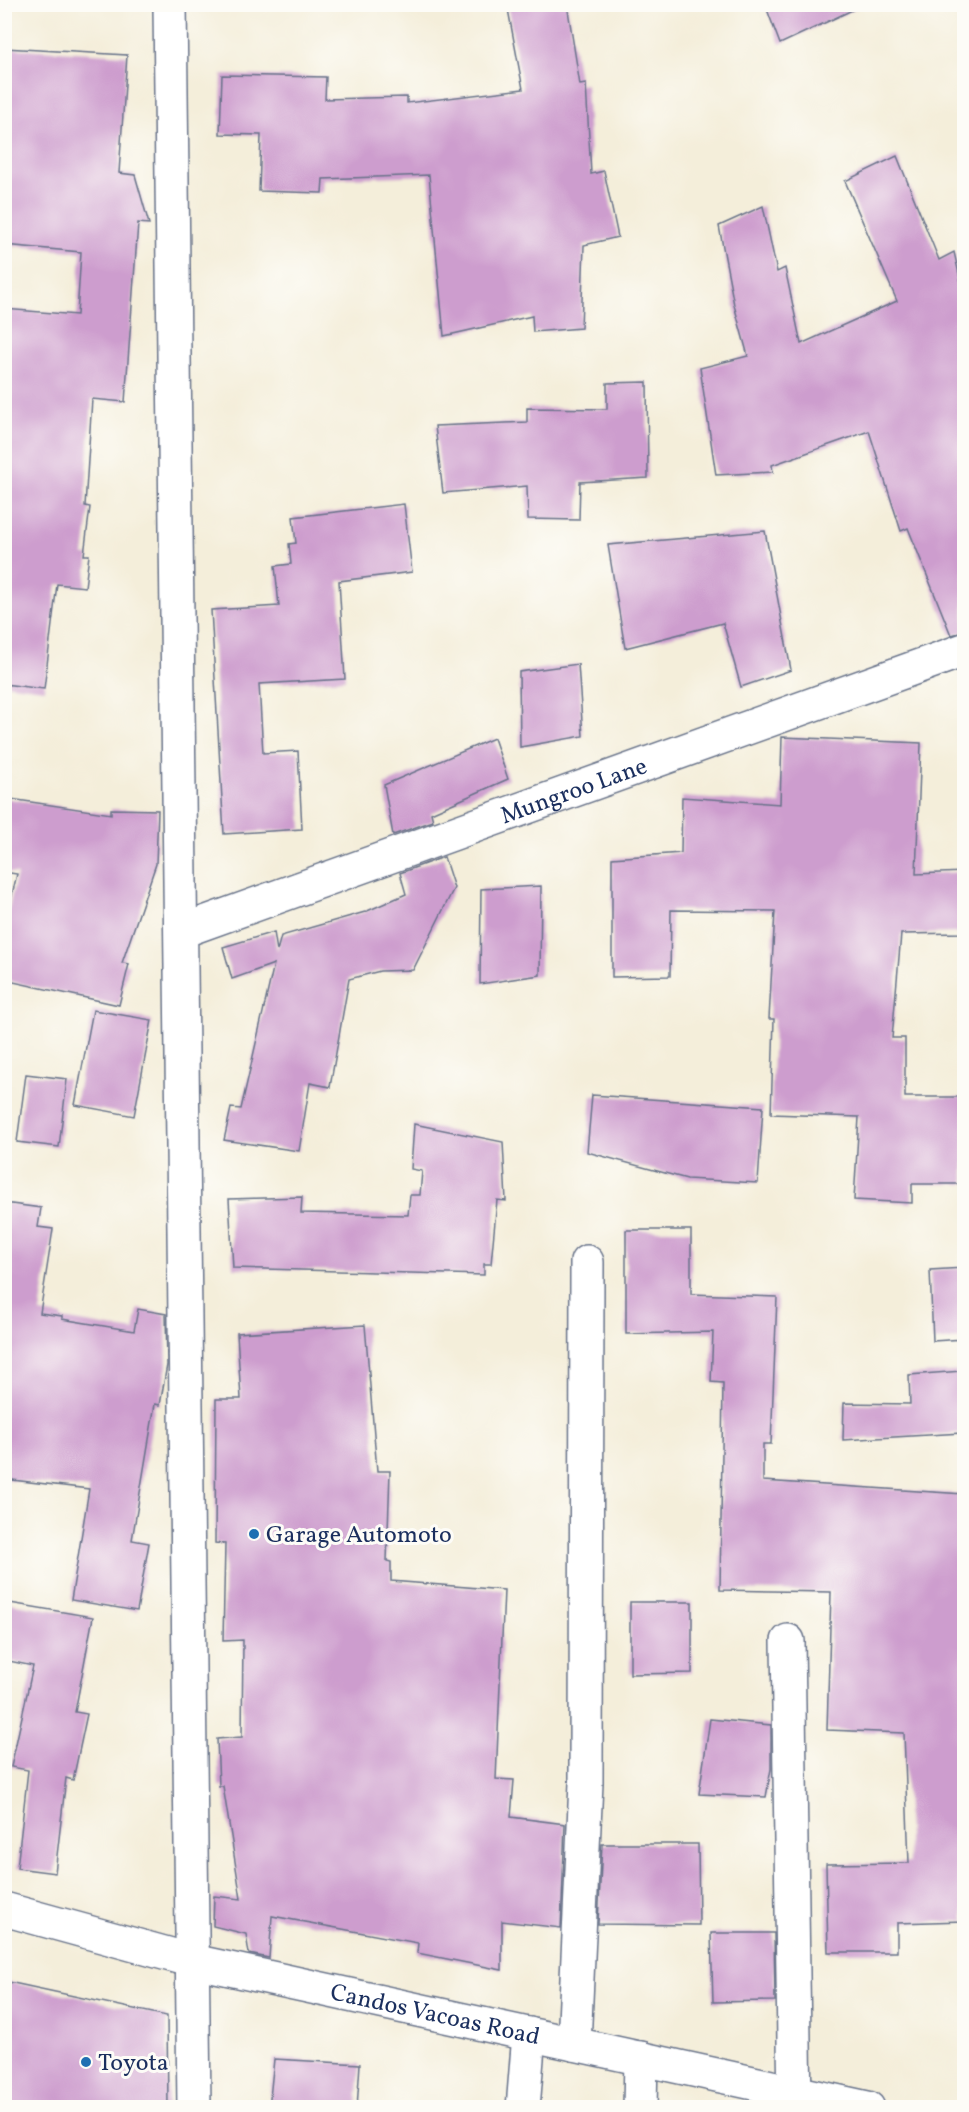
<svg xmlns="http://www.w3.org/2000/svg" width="969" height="2112" viewBox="0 0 969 2112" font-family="Vollkorn,serif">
<rect width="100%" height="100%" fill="#fdfcf7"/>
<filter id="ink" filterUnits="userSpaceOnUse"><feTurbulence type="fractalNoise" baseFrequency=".0167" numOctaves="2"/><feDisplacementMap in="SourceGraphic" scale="12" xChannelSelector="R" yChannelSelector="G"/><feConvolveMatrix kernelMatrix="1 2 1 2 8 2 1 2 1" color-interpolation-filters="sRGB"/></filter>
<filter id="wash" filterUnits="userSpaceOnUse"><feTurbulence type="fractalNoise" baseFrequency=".008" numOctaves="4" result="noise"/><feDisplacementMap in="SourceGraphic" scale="24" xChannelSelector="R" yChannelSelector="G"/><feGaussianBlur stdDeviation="1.35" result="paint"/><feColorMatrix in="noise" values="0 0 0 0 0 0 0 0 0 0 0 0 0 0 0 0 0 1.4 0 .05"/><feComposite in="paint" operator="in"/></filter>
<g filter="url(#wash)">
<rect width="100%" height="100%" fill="#f4eeda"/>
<g id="blocks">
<g fill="#cd9dce">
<path d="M507,4H567L580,85L586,84L591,174L604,171L618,237L584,245L581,328L533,332L532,316L444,336L429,175L323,179L322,193L259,191L261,135L220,134L222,75L326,77L325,99L407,97V103L523,89Z"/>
<path d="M765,4H865L780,44Z"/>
<path d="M4,48L127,55L119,173L135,175L149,224L138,223L125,402L92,399L85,506L90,507L84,555H89L85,587L57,584L44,689L4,684V309L77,315L81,252L4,245Z"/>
<path d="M897,156L939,260L954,252L964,296V632L951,635L908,528L901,531L869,431L772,465L773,472L716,475L700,368L748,356L734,305L719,226L763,206L777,272L785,268L801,344L897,301L845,181Z"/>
<path d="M647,382L648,478L580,482L579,520L528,519L527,486L443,493L435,426L527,422V408L607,409V383Z"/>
<path d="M404,504L412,572L339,581L345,679L259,684L263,753L298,751L302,829L224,834L211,610L279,606L275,566L291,564L289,544L296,543L293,517Z"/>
<path d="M765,531L791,670L741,687L723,623L625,648L608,545Z"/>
<path d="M578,664L583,736L520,747L519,672Z"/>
<path d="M782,737L921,743L916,874L964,872V933L901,934L892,1038H905V1097H964V1184H912V1203L854,1200L859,1117L771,1114L774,1019H769L775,911L671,910L670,976L612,977V858L681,853L682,797L780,804Z"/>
<path d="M494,738L508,779L431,813L433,821L393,835L384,785Z"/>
<path d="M4,798L111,814V809L158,810L156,864L122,963L129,964L119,1005L4,980V928L17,874L4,872Z"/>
<path d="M444,857L454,888L413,970L380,971L349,979L330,1087L310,1083L299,1151L224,1140L231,1108L241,1109L274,964L232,979L223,947L274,932L277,951L281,936L365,912L406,894L400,873Z"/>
<path d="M541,886L540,975L480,984L481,889Z"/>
<path d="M93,1010L152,1020L134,1116L75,1105Z"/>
<path d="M26,1074L67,1079L59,1147L17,1142Z"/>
<path d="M592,1095L763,1107L758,1183L687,1179L587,1152Z"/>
<path d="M414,1124L503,1142L506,1201L497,1200L491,1264H484V1275L233,1268L229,1199L302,1197L301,1213L408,1215L410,1195H420L422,1171L411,1169Z"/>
<path d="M4,1203L41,1208L38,1227L53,1229L40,1313L62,1316V1319L134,1331L138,1309L166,1314L167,1365L160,1405L155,1404L132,1540L149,1543L137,1611L71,1600L89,1489L4,1479Z"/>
<path d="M626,1230H691V1294L777,1297L771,1444H763V1481L964,1494V1921L897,1923V1952H828L826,1864L909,1863L904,1733L827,1730L831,1592L720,1590L723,1383L711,1382L713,1332L626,1334Z"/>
<path d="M964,1268V1339L933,1341L930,1270Z"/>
<path d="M365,1325L377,1471H390L387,1561L391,1562V1581L504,1590L496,1779L514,1780L511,1817L565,1824L561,1928L502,1921V1970L417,1953L418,1943L272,1916L269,1958L249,1954L246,1934L213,1926L214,1896L241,1899L223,1786H219L217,1739L242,1737L243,1640L223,1641L225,1544L215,1543L216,1399H241L237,1333Z"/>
<path d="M962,1371V1433L843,1440L844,1403L910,1404L909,1375Z"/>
<path d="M4,1602L93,1617L75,1712L87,1714L73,1780L66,1778L55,1873L17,1868L28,1770L11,1767L33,1666L4,1660Z"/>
<path d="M630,1602H692V1673L630,1674Z"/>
<path d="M710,1719L771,1725V1769L766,1797L699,1794Z"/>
<path d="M602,1844H698L699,1925L598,1924Z"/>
<path d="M711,1933H774L775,2001L713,2002Z"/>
<path d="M4,1981L167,2016L168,2108H4Z"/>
<path d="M274,2059L360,2064L357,2108H269Z"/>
</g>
</g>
</g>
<g filter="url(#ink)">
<use href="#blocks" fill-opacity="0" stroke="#677289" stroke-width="1.5"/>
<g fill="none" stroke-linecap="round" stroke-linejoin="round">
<defs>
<g id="minor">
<path d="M170,4L194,2108"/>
<path id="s1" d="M182,931L964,650"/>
<path d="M788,1641L795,2108"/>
<path d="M574,2044L586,1783L587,1262"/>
<path d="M523,2108L529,2034"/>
<path d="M640,2108L641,2058"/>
</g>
<g id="major">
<path id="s2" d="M4,1909L193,1961L868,2108"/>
</g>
</defs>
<use href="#minor" stroke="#677289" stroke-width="36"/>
<use href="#major" stroke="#677289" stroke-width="36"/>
<use href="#minor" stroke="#fff" stroke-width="33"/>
<use href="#major" stroke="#fff" stroke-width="33"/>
</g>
</g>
<g fill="#1f6fb2" stroke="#fdfcf7" stroke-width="2">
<circle cx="254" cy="1534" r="6"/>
<circle cx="86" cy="2062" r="6"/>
</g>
<g text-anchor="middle" stroke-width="6" stroke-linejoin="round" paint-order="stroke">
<g font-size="24" fill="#1b2f5e" stroke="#fdfcf7">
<text dy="8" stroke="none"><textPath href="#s1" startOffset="416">Mungroo Lane</textPath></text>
<text dy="8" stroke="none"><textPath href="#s2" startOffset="444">Candos Vacoas Road</textPath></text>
</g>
<g font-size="24" fill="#1b2f5e" stroke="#fdfcf7" text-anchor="start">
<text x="266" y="1542">Garage Automoto</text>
<text x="98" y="2070">Toyota</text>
</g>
</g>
<rect width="969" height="2112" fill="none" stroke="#fdfcf7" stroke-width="24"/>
</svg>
